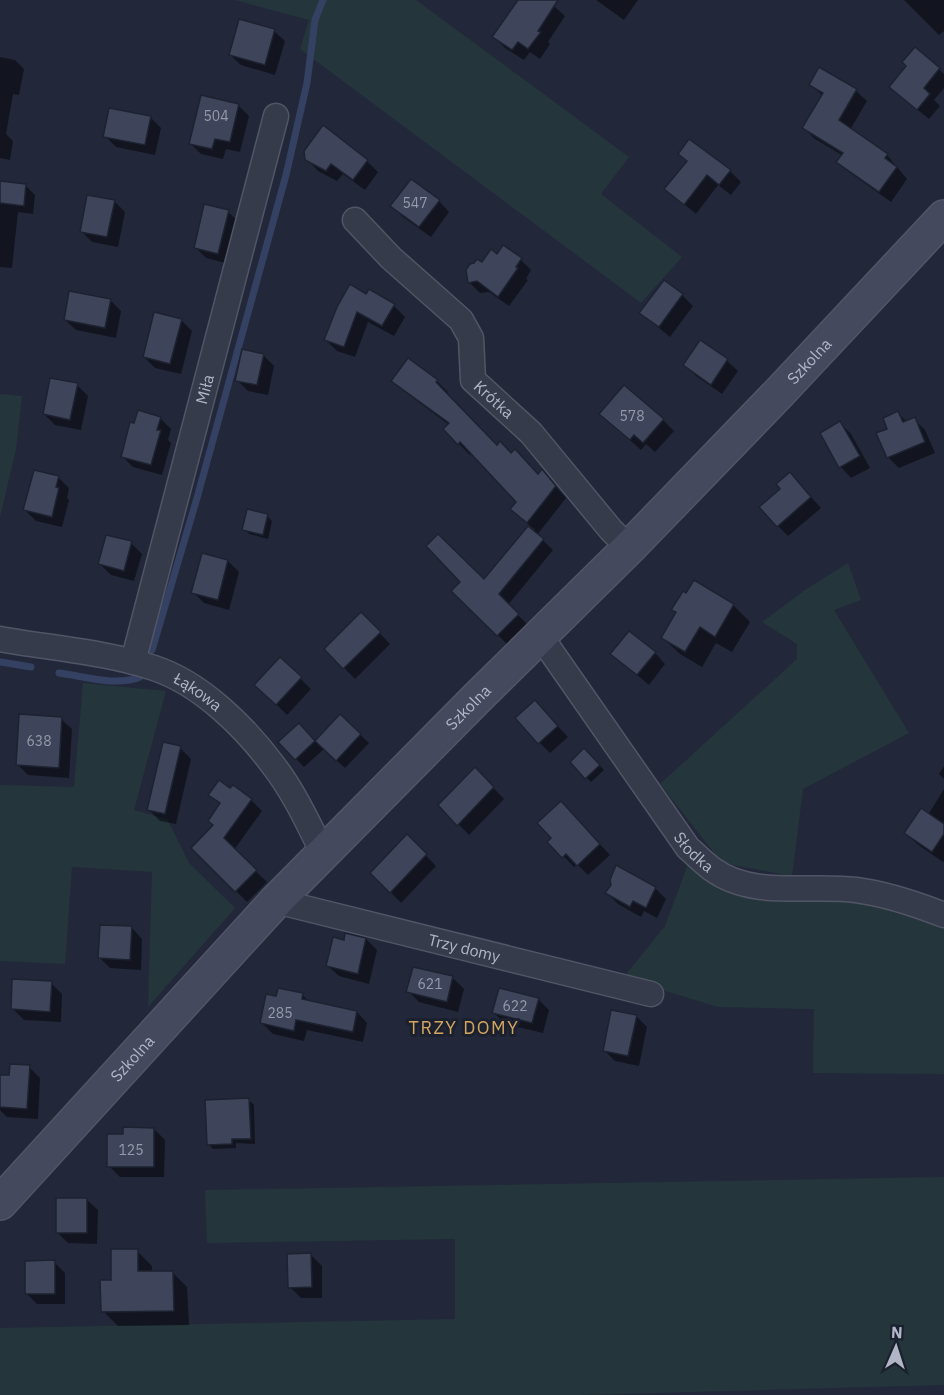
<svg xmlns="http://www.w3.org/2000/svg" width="944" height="1395" viewBox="0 0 944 1395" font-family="'IBM Plex Sans',sans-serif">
<rect width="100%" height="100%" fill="#22283a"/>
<g fill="#24353b">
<path d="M235,0H416L629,157L601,194L682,257L641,303L300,49L309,20Z"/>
<path d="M0,394L22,396L16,449L0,517Z"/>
<path d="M848,563L861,600L834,610L909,733L803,789L792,876L722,863L660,784L797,659V644L762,622L805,590Z"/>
<path d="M83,683L166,691L134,810L167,819L189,863L235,908L148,1007L152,872L72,867L65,964L0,961V785L74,787Z"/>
<path d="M688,864L694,870L760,897H856L944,922V1074L813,1073L814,1009L718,1007L623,978L665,926Z"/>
<path d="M944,1177V1385L581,1395H0V1328L455,1319V1239L207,1243L205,1190Z"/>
</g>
<g fill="#0007">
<path d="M524,0H547L565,16L548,42L550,44L540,59L530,52L524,60L505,48L494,37Z"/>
<path d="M596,0H638L624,20Z"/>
<path d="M904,0H944V31L939,35Z"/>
<path d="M274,31L285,41L275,75L241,65L230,55Z"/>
<path d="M915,49L944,74V88L934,100L940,106L929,119L902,97L908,66Z"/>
<path d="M0,57L15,60L24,69L19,95L13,94L6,134L13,141L10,160L0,158Z"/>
<path d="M820,69L856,91L867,101L850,130L887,155L907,179L891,202L849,172L838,162L842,155L815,139L804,128L823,96L810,84Z"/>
<path d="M238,105L249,116L240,152L226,149L223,159L201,154L190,143Z"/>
<path d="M150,117L161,128L155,155L116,147L105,136Z"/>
<path d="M307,159L367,161L378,172L365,190L343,174L337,181L318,171Z"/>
<path d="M688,162L730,171L741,182L731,195L718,185L696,214L666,189Z"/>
<path d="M0,182L26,186L35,195L33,214L18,212L12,268L0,267Z"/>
<path d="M114,201L125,212L118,247L92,242L81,231Z"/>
<path d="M439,201L449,212L431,237L403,217L392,206Z"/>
<path d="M228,212L239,222L229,264L206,258L195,247Z"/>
<path d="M521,260L531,270L526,279L528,280L509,306L489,292L480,293L469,282L482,264Z"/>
<path d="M369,291L394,306L405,317L394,336L368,322L355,357L337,351L326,340Z"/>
<path d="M682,295L693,306L670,337L641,313Z"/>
<path d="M110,300L121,311L116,338L76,330L65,320Z"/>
<path d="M181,320L192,331L181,374L155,368L144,357Z"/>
<path d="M701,342L727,361L738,371L722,394L696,376L685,365Z"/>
<path d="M263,355L274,366L268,395L248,391L237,380Z"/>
<path d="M393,381H437L448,392L446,394L497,446L538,475L542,471L566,498L537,535L553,550L508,605L528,625L508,645L453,591L484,581L535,530L523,520L518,501L472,452L470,455L459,444L449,425L404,391Z"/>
<path d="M77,385L88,396L81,430L55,425L44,414Z"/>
<path d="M898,413L907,422L914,419L925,430L935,453L899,468L888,457L889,429Z"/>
<path d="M160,418L171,429L168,440L171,443L162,475L133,467L122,456Z"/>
<path d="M663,420L674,431L655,452L646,444L641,450L612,424Z"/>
<path d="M840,423L851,434L870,468L851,478L841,467L822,433Z"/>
<path d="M58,477L69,488L67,498L69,500L62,527L36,521L25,510Z"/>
<path d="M800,485L821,508L788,536L778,526Z"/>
<path d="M267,516L272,521L268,539L249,534L244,529Z"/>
<path d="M131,543L142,554L134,581L111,575L100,564Z"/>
<path d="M228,561L239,572L229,610L204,603L193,592Z"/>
<path d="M694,582L733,605L750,622L732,652L716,643L702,667L680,654L663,638L677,613L673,609L687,595Z"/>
<path d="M361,614L390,644L355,679L326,649Z"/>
<path d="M655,653L665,664L649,685L612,654Z"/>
<path d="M280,659L311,689L287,715L257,685Z"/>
<path d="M545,713L568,737L550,753L539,742Z"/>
<path d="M340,716L369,743L345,768L324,749L304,767L280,742L299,725L315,742Z"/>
<path d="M61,719L72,729L69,778L28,775L17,764Z"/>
<path d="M180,748L191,759L176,824L160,821L149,810Z"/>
<path d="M584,750L604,770L591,782L572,762Z"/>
<path d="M944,766V779L939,774Z"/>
<path d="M475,769L504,799L469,835L440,805Z"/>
<path d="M944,789V861L943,862L917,844L906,833L928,815Z"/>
<path d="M210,795L251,800L262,811L234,850L267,882L247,902L193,848L215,826L221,805Z"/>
<path d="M571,814L610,855L588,875L578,865L574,867L550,842Z"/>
<path d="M407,836L436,866L401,903L372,873Z"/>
<path d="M655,888L666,899L657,918L644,911L641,917L618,904L607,893Z"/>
<path d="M132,928L142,939L141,970L110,968L99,957Z"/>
<path d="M366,939L377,950L369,984L339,976L328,966L345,941Z"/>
<path d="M414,969L453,978L464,989L458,1012L419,1002L408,991Z"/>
<path d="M51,983L62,994L61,1022L24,1020L13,1009Z"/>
<path d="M302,995L310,1002L357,1012L367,1023L363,1042L307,1030L304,1041L273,1034L262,1023L278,997Z"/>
<path d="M538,999L549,1010L543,1033L505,1024L494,1013Z"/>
<path d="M636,1016L647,1027L639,1066L615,1061L604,1050Z"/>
<path d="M29,1067L40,1078L38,1119L7,1117L0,1110V1077H11Z"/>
<path d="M249,1100L254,1105L255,1144L236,1143V1148L213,1149L208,1144Z"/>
<path d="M154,1129L165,1140L164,1177H120L109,1166Z"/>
<path d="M87,1200L98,1210L97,1244L68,1243L57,1232Z"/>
<path d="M137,1251L152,1266V1273L172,1272L187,1287L189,1325L118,1326L103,1311L112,1281Z"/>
<path d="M311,1255L322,1266V1298H301L290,1287Z"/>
<path d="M54,1262L65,1273V1304H37L26,1293Z"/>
</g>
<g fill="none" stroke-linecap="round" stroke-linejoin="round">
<g stroke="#354162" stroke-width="7">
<path d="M152,650L197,498L286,175L307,83L315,20L323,0"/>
<path d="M1,662L31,667"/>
<path d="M59,673C83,676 117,687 140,677"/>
</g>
</g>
<g fill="#3e445a" stroke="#1d2231" stroke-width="1.5">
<path d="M518,0H558L538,31L541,32L528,49L518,42L512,50L492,37Z"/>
<path d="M239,19L275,29L265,65L229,55Z"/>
<path d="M915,47L940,68L924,88L930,94L917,110L889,87L906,66L902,62Z"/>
<path d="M819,67L857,89L839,120L888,154L885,158L897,167L879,192L836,162L843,153L802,128L823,93L809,85Z"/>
<path d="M201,95L239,104L230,142L215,139L212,149L189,144Z"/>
<path d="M109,108L151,116L145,145L103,137Z"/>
<path d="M323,125L368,160L353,180L331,164L326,171L305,160L304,151Z"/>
<path d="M689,139L731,170L719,185L707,175L684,205L664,189L687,161L678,154Z"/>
<path d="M411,179L440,200L419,227L390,206Z"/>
<path d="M0,181L26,184L24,206L0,203Z"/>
<path d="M87,195L115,200L107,237L80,232Z"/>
<path d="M204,204L229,210L218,254L194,248Z"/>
<path d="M503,245L522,258L516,267L518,268L498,297L477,281L468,283L466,270L470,264L474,263L477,259L482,262L491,249L497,254Z"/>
<path d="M664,280L683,294L659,327L639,313Z"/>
<path d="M350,284L366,294L369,289L395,304L382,326L357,312L344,347L324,340L337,307Z"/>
<path d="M69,291L111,299L105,328L64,320Z"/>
<path d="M154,312L182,319L170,364L143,357Z"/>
<path d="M700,340L728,359L711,385L683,365Z"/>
<path d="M242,349L264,354L257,385L235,381Z"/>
<path d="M408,358L438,380L436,382L497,445L500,441L511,453L515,449L538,474L542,469L556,486L527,523L510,509L516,502L460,442L458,445L443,429L449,423L391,381Z"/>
<path d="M50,378L78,383L70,420L43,414Z"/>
<path d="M624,385L664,419L643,443L634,435L630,440L599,414Z"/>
<path d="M138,410L161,417L157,430H161L151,465L121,457L130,422L134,423Z"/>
<path d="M898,411L903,422L915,417L925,442L887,458L876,433L887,429L883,418Z"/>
<path d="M840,421L860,456L839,468L820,433Z"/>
<path d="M34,470L59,476L56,487L59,488L52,517L23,510Z"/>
<path d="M790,472L811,497L777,527L759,507L780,489L776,484Z"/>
<path d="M247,509L268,514L263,535L242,530Z"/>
<path d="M528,526L544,539L499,594L519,614L497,636L451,591L460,582L426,546L438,534L484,579Z"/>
<path d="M106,535L132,541L124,571L98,564Z"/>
<path d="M202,553L228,560L218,600L191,593Z"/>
<path d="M694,580L734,604L715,637L700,627L685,652L661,638L676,612L671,610L683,591L686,593Z"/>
<path d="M361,612L381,632L343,669L324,649Z"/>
<path d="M629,631L656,652L637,675L610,654Z"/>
<path d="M280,657L302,677L276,705L254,685Z"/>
<path d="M535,700L558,726L538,744L515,718Z"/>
<path d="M19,714L62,717L59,768L16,765Z"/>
<path d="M340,714L361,734L336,761L315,741L295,760L278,742L299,723L315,741Z"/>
<path d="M163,742L181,746L165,814L147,810Z"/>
<path d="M584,748L600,765L585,779L570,762Z"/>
<path d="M475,767L494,787L457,826L438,805Z"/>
<path d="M219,780L230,788L233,785L252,799L224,838L257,870L235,892L191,848L213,825L208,821L220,803L208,795Z"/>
<path d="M561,801L600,844L577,866L566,854L562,858L547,842L551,838L537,823Z"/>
<path d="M921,808L944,824V834L932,852L904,833Z"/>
<path d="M407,834L427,854L390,893L370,873Z"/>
<path d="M616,865L656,887L646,908L633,901L630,907L605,893L611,885L610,880Z"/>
<path d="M100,925L132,926L130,960L98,958Z"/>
<path d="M345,933L366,938L358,974L326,966L333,937L344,940Z"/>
<path d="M413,967L453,976L447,1002L406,992Z"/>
<path d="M12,979L52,981L50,1012L11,1009Z"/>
<path d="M278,988L303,993L302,999L357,1011L353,1032L296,1020L294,1031L260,1023L266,994L276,996Z"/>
<path d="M499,988L539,998L532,1023L492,1013Z"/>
<path d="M611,1010L637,1015L628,1056L603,1051Z"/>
<path d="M10,1064L30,1065L27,1109L0,1107V1075H9Z"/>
<path d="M249,1098L251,1139H232V1144L207,1145L205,1100Z"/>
<path d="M123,1127L154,1128V1167H107V1134H123Z"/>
<rect x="56" y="1198" width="31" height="35"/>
<path d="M111,1249H138V1271H173L174,1311L101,1312L100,1280H111Z"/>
<path d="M311,1253L312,1287L288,1288L287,1254Z"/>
<path d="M55,1260V1294H25V1261Z"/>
</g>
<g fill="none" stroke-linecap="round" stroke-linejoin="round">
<defs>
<g id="street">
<path id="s1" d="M355,220L391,258L461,320L471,338L473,380L531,433L611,530L629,548"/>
<path id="s2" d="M541,637L688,848C696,855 704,863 712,869C753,899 809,884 856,890C886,894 916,904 944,915"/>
<path id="s3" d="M0,639C50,648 106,652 154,668C200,683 244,726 273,765C294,792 308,823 323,853"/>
<path id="s4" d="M133,662L276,116"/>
<path id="s5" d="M276,901L651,994"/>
</g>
<g id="secondary">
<path id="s6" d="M0,1203L276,901L478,697L629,548L779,393L944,217"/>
</g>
</defs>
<use href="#street" stroke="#515565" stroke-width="27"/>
<use href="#secondary" stroke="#515565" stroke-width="36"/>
<use href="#street" stroke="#363b4b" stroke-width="24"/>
<use href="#secondary" stroke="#44495e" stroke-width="33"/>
</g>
<g text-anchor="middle" stroke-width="6" stroke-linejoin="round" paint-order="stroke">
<g font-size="14" fill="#9499ab">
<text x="216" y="121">504</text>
<text x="415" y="208">547</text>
<text x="632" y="421">578</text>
<text x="39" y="746">638</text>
<text x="430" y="989">621</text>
<text x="515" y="1011">622</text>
<text x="280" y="1018">285</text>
<text x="131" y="1155">125</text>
</g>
<g font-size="16" fill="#b1b5c6" stroke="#1b202f">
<text dy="6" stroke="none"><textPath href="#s6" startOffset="1168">Szkolna</textPath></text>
<text dy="6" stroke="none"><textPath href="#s4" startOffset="282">Miła</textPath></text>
<text dy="6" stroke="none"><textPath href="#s1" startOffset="237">Krótka</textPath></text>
<text dy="6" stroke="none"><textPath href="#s3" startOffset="207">Łąkowa</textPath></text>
<text dy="6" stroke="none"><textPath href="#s6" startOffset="682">Szkolna</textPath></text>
<text dy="6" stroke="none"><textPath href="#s2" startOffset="264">Słodka</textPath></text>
<text dy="6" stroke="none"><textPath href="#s5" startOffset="194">Trzy domy</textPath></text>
<text dy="6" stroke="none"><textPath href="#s6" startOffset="196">Szkolna</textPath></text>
</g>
<g font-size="18" letter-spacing="1.5" fill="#d4a55f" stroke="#1b202f">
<text x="464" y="1034">TRZY DOMY</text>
</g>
</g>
<g transform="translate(896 1347) rotate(3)" stroke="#1b202f" stroke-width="4.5" paint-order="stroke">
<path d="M0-4.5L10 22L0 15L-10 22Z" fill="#b1b5c6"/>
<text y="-9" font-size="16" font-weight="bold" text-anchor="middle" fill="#b1b5c6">N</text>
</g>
</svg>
